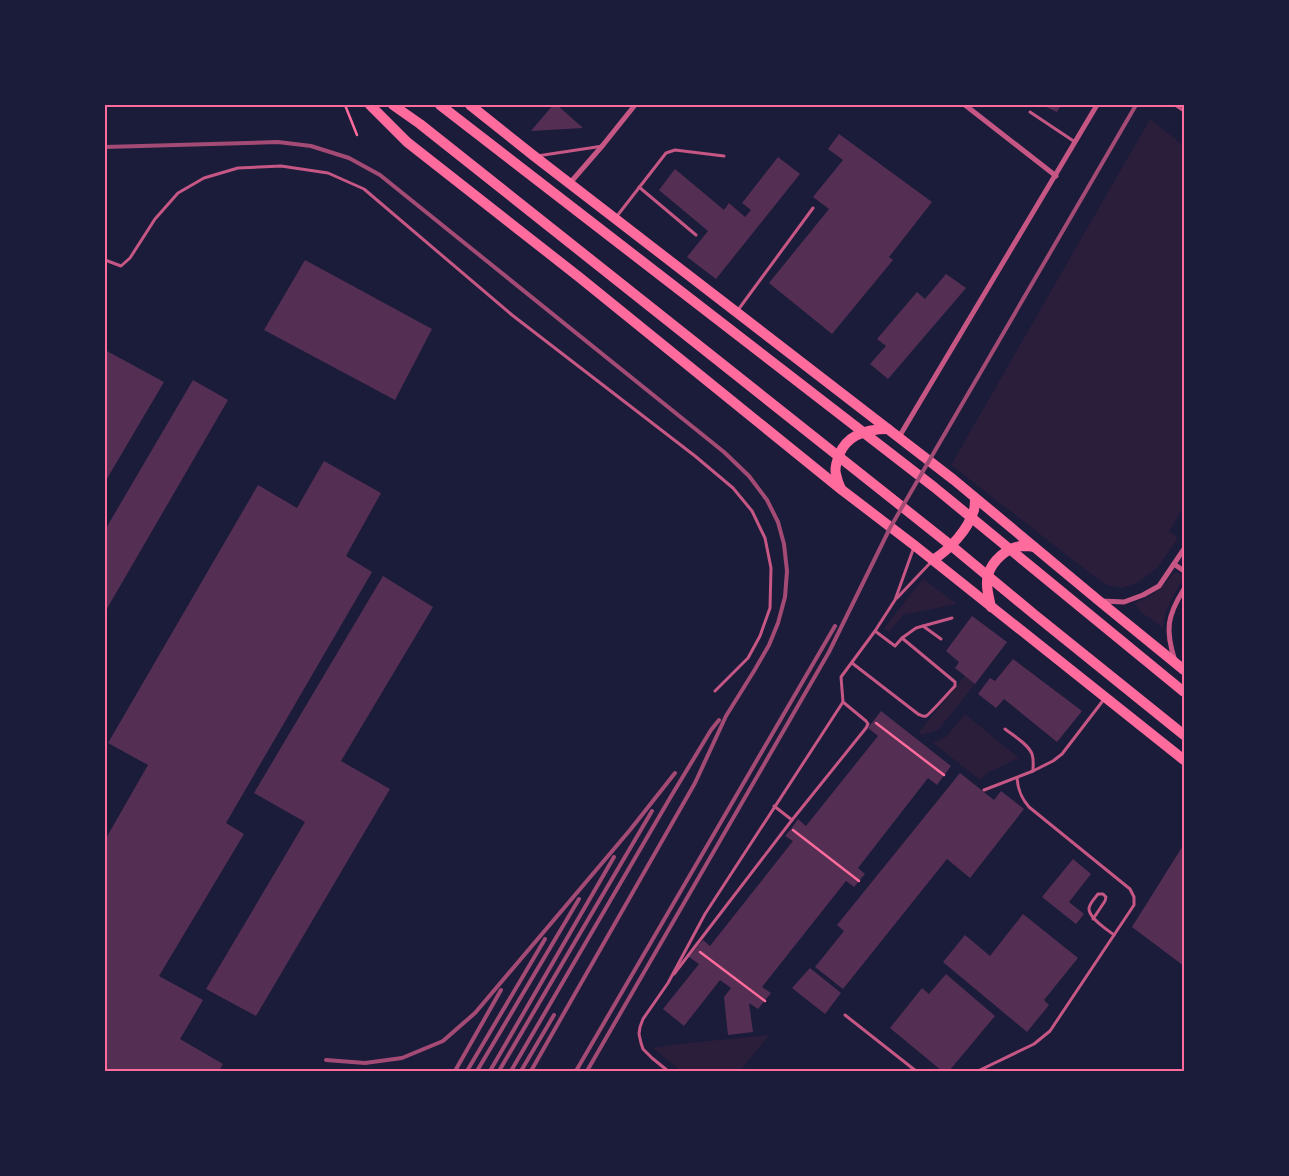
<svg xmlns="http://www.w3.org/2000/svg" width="1289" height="1176" viewBox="0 0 1289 1176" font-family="Figtree,sans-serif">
<rect width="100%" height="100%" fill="#1b1b3a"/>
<g fill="#2a1e3b">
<path d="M1150,119L1184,146V506L1169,531L1178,538L1157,568L1139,582L1122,588L1107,585L1095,577L951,465Z"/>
<path d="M1176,572L1179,573L1183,576L1182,580C1174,596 1164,609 1163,628L1141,612L1134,603C1151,597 1162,589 1173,574Z"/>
<path d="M923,579L957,604L903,615L889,632L884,628Z"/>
<path d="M965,676L975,684L938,730L922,735L919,732Z"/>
<path d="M965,714L1019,758L987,773L980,780L933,743L947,736Z"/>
<path d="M769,1035L740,1071H681L653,1048L678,1044Z"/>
</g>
<g fill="#542f53">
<path d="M553,105H557L583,128L531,131Z"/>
<path d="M1042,105H1061L1057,112Z"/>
<path d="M839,134L932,202L889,257L893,260L832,334L769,283L829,209L813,197L843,160L828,149Z"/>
<path d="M778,157L800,174L716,279L687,257L708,231L659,190L675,169L724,210L729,203L745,217L751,210L742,203Z"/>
<path d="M305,260L432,329L395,400L264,330Z"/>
<path d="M946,274L966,288L888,379L870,364L886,346L877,339L917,292L925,299Z"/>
<path d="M105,350L164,382L105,482Z"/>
<path d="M193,380L228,400L105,612V530Z"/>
<path d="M324,461L381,493L346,556L372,572L226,823L244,834L159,976L203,1000L180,1039L223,1064L219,1071H105V840L148,765L108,743L258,485L297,508Z"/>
<path d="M383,576L433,607L341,761L390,789L256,1016L206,989L305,822L254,793Z"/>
<path d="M972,616L1007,642L975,684L955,668L959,662L946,651Z"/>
<path d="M1013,659L1082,711L1057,742L1004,699L996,708L978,694L990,678L995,681Z"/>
<path d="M881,711L951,766L937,785L928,778L858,868L865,874L854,887L846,881L762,987L771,993L758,1009L749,1003L753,1032L728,1035L724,997L731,988L720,980L684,1026L663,1009L699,964L689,957L703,940L710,946L793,841L785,836L791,829L798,819L806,826L878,736L868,728Z"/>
<path d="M960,773L994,800L1001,791L1024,809L970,878L947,859L843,989L815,967L844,931L837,925Z"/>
<path d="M1184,844V966L1132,927Z"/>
<path d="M1073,859L1091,874L1069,902L1084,914L1076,924L1042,897Z"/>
<path d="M1023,914L1078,958L1044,1000L1049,1005L1027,1032L943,962L965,935L990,956Z"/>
<path d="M810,968L841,993L825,1014L792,988Z"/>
<path d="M946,974L995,1016L949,1071H942L890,1028L922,988L929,994Z"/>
</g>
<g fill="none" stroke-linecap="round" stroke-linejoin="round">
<g stroke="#ff6b9d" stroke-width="2.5">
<path d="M345,105L357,135"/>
<path d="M876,723L944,775"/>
<path d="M793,830L859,881"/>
<path d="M700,952L765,1001"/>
</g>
<g stroke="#c65784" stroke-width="3">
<path d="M1175,105L1184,111"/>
<path d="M1030,112L1075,142"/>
<path d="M537,156L603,146"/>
<path d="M639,187L696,235"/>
<path d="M617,216L666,153L675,150L724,156"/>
<path d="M105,260L121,266L130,258L155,219L178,193L204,178L238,168L281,166L328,173L364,189L512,315L695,456L733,488L752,511L765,538L771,568L770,608L760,636L748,658L715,691"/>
<path d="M738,310L813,208"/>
<path d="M897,598L932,561"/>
<path d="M923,626L952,618"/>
<path d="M902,638L916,628L923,626L941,639"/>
<path d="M852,663L918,714C921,715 923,717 926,716C929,715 950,691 955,686V682L902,638L895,646L875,631"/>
<path d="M1005,729C1014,736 1028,744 1032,754C1034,760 1033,766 1033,771"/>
<path d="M984,790L1033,771L1053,761L1062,754L1105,698"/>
<path d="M774,806L792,820"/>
<path d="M1093,919L1105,901L1106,897L1103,894H1098C1095,898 1090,903 1089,908C1088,918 1108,930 1114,935"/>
<path d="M674,974L792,820L866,728L868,724L866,721L843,702"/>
<path d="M845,1015L916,1071"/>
<path d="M668,1071L652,1058L643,1049L641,1043L639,1034L640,1027L643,1019L668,983L705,914L843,702L841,677L875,631L895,600L914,547"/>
<path d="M978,1071L1034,1044L1050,1031L1134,905V897L1130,889L1029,807C1021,798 1018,790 1017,778"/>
</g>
<g stroke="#c65784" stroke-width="5">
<path d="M965,105L1056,176"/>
<path d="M570,183L603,145L635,105"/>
<path d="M899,437L1097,105"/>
<path d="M1174,564L1184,571"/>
<path d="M1102,601L1124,602L1143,595L1159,586L1184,549"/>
<path d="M1175,661C1165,630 1167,616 1184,589"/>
</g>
<g stroke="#ff6b9d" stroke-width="10">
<path d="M370,105L407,142L579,277L842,490L914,545L1184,760"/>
<path d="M470,105L534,156L954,480L1098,600L1184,670"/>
<path d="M841,489C839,485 837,479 836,474C834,467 837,462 839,455C847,434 868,429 888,429"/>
<path d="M933,560C950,549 968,530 974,510C975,506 975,502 975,498"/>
<path d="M991,607C989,597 985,585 988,575C992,561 1007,547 1022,546C1026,546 1030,546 1034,547"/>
</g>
<g stroke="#ff6b9d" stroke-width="10">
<path d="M393,105L420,124L954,548L1035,615L1184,735"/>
<path d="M440,105L934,487L1184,692"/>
</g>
<g stroke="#a44b75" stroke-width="4">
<path d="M105,147L278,142L311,146L349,158L380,175L724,452L749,476L767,500L778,522L784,544L787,571L785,597L778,623L769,645L754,671L726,716L695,783L531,1071"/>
<path d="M326,1060L365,1063L402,1058L443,1041L475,1013L630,830L675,773"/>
<path d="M455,1071L501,990"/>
<path d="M467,1071L545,939"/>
<path d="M477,1071L579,899"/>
<path d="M490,1071L614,857"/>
<path d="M499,1071L652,811"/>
<path d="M511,1071L670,798L711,730L719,720"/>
<path d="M521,1071L554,1015"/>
<path d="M576,1071L835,626"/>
<path d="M587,1071L829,652L890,528L1136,105"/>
</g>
</g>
<rect width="1289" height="1176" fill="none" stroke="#1b1b3a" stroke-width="212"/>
<rect x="106" y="106" width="1077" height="964" fill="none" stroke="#ff6b9d" stroke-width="2"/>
</svg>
